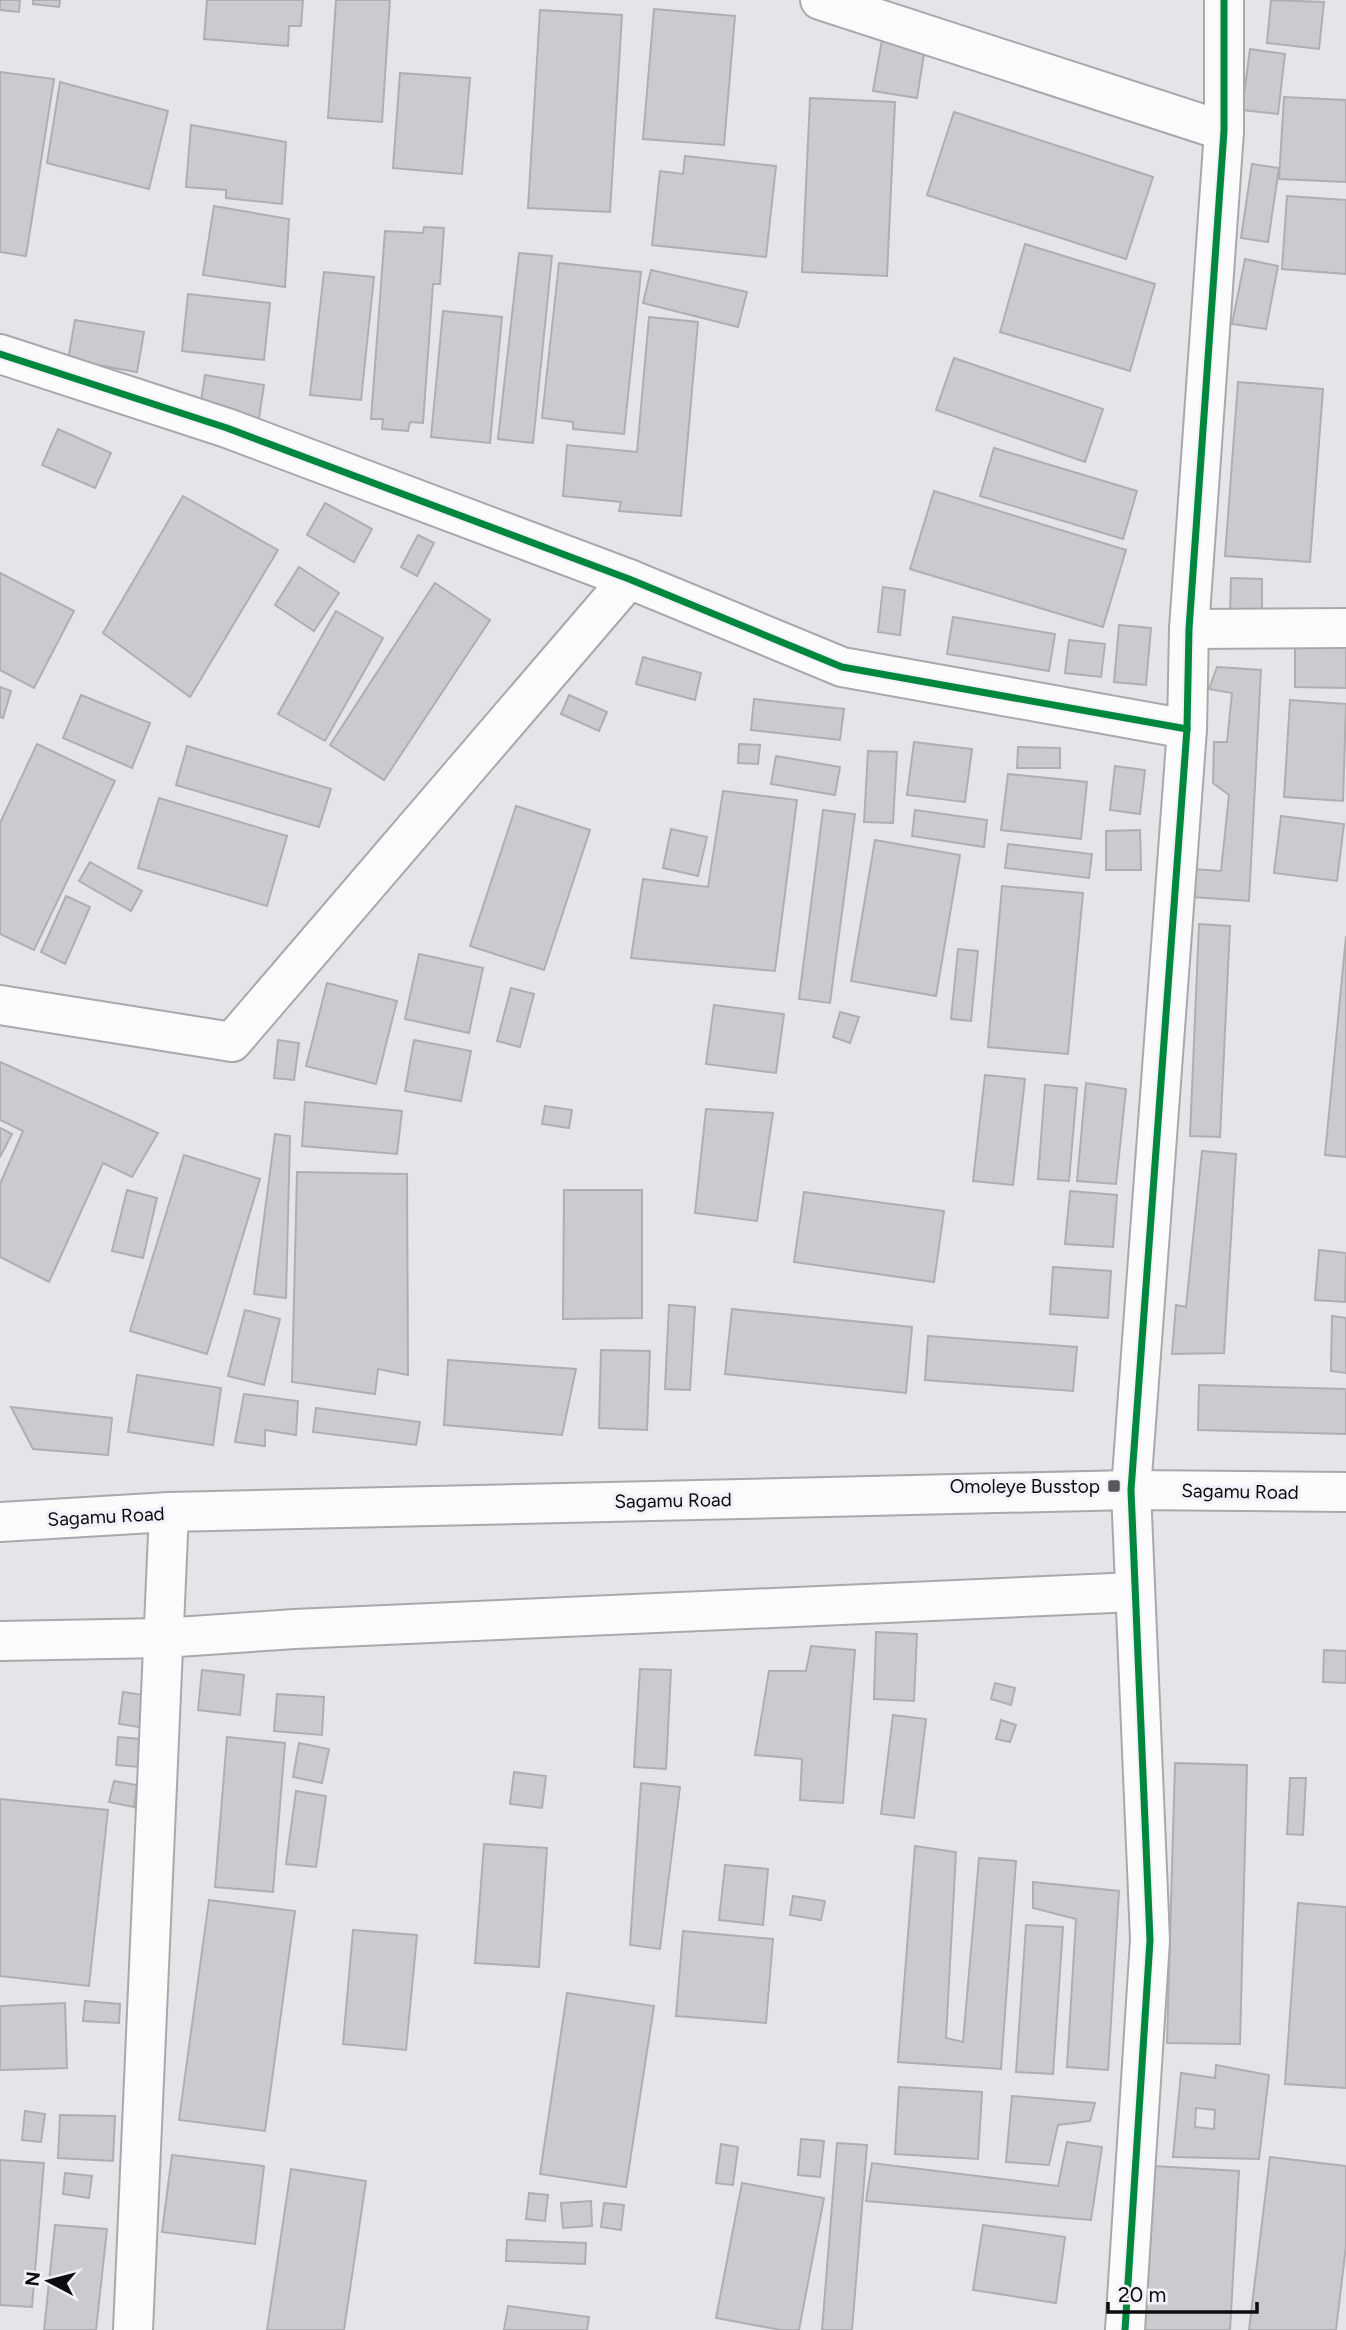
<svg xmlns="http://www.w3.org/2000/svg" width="1346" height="2330" viewBox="0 0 1346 2330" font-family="Figtree,sans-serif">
<rect width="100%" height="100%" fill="#e6e4e9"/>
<g fill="#cccace" stroke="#afaeb1" stroke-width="2" fill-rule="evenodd">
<path d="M0,0H20L19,12L0,10Z"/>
<path d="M33,0H60L59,7L33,4Z"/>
<path d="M207,0H303L301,26H289L288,46L204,39Z"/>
<path d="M336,0H390L382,122L328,118Z"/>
<path d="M1271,0L1324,2L1319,49L1267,43Z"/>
<path d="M654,9L735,16L724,145L643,139Z"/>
<path d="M540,10L622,15L610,212L528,208Z"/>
<path d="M882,40L925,48L917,98L873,91Z"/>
<path d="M1250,49L1285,54L1278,114L1242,110Z"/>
<path d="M0,72L54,79L26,256L0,252Z"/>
<path d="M400,73L470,78L462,174L393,168Z"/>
<path d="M60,82L168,111L149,189L47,163Z"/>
<path d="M1284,97L1346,100V182L1279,179Z"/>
<path d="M810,98L895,102L887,276L802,272Z"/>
<path d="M954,112L1153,177L1126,259L927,195Z"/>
<path d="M191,125L286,142L282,204L226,198V190L186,187Z"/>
<path d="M685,156L776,166L766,257L652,245L660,171L683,174Z"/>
<path d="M1252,164L1279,168L1268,242L1241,238Z"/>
<path d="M1287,196L1346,200V274L1282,269Z"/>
<path d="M214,206L289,219L285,287L203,275Z"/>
<path d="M424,227L444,228L440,284H433L423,423L410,422L408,431L382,429L383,419H371L385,231L423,233Z"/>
<path d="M1025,244L1155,284L1130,371L1000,332Z"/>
<path d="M519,253L552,256L533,443L498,439Z"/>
<path d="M1245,259L1278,266L1266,329L1232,324Z"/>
<path d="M559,263L641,272L624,434L573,429V422L542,418Z"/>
<path d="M651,270L747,292L738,327L643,303Z"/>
<path d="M324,272L374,277L361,400L310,395Z"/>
<path d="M188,294L270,303L264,360L182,351Z"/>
<path d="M443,311L502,317L490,443L431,437Z"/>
<path d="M649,317L698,322L681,516L619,511L621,502L563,496L567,445L637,452Z"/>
<path d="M75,320L144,332L137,372L68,360Z"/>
<path d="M954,358L1103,409L1085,462L936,410Z"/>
<path d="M205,375L264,385L259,418L200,408Z"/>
<path d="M1238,382L1323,389L1310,562L1225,556Z"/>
<path d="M58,429L111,453L95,488L42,465Z"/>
<path d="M994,448L1137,491L1123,539L980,496Z"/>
<path d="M934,491L1126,550L1103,627L910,569Z"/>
<path d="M183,496L278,550L190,697L103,633Z"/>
<path d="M325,503L372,529L354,562L307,535Z"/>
<path d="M418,535L434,543L417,576L401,567Z"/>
<path d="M299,567L339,593L314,631L275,605Z"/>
<path d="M0,573L74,611L34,688L0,670Z"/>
<path d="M1231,578L1262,579V615H1230Z"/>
<path d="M435,583L490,620L384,780L330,745Z"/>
<path d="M883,587L905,590L900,635L878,632Z"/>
<path d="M336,611L383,638L325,741L278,714Z"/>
<path d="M953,617L1055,634L1049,671L947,654Z"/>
<path d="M1119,625L1151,628L1146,685L1114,682Z"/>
<path d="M1069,640L1105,644L1101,677L1065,673Z"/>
<path d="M1295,647L1346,648V688L1295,687Z"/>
<path d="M643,657L701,673L695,700L636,684Z"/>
<path d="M1217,667L1261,670L1249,901L1192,897L1194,869L1221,871L1229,795L1213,783L1214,742H1227L1232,693L1209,689Z"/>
<path d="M0,687L11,691L3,718L0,717Z"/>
<path d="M81,695L150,723L132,768L63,738Z"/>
<path d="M569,695L607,712L599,731L561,714Z"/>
<path d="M754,699L844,709L840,740L751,730Z"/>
<path d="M1290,700L1346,704L1343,801L1284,797Z"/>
<path d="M914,742L972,749L965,802L907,795Z"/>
<path d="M37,744L115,781L34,950L0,934V823Z"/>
<path d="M739,744L760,745L758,764L738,763Z"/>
<path d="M187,746L331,789L319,827L176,785Z"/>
<path d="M1018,747L1060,748V768H1017Z"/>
<path d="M868,751L897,752L893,823L864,822Z"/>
<path d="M776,756L840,767L835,795L771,784Z"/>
<path d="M1115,766L1145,770L1140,814L1110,810Z"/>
<path d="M1008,774L1087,782L1081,839L1001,830Z"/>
<path d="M723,791L797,800L775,971L631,958L643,879L708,887Z"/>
<path d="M159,798L287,836L267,906L138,868Z"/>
<path d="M516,806L590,830L544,970L470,946Z"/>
<path d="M823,810L855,814L830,1003L799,999Z"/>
<path d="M915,810L987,820L984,847L912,836Z"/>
<path d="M1281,816L1344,824L1337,881L1274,873Z"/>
<path d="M671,829L707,837L698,876L663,868Z"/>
<path d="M1140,830L1141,870H1106V831Z"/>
<path d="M875,840L960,855L936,996L851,981Z"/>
<path d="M1008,844L1092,854L1089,878L1005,868Z"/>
<path d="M90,862L142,891L131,911L79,881Z"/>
<path d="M1002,886L1083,893L1068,1054L988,1047Z"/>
<path d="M66,896L90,907L65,964L41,952Z"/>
<path d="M1199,924L1230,926L1220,1137L1190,1136Z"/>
<path d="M1346,936V1157L1325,1155Z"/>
<path d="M958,949L978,951L971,1021L951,1019Z"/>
<path d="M419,954L483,968L469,1033L405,1019Z"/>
<path d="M327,983L397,1001L376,1084L306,1066Z"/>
<path d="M511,988L534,994L520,1047L497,1041Z"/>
<path d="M714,1005L784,1014L776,1073L706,1064Z"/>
<path d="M840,1012L859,1017L850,1043L833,1037Z"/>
<path d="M278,1040L299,1043L294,1080L274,1078Z"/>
<path d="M414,1040L471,1051L461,1101L405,1091Z"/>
<path d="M0,1062L158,1133L132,1177L103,1163L49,1282L0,1257V1184L23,1131L0,1120Z"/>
<path d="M985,1075L1025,1079L1013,1185L973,1181Z"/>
<path d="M1086,1083L1126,1089L1116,1184L1077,1181Z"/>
<path d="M1045,1085L1077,1088L1069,1181L1038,1179Z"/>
<path d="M305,1102L402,1111L397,1154L302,1146Z"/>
<path d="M545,1106L572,1110L569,1128L542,1124Z"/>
<path d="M706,1109L773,1113L757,1221L695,1213Z"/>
<path d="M0,1128L12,1134L0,1157Z"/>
<path d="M275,1134L290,1136L286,1298L254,1294Z"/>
<path d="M1202,1151L1236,1154L1224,1353L1172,1354L1176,1305L1186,1307Z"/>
<path d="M184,1155L260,1179L207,1354L130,1331Z"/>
<path d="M297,1172L407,1174L408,1375L378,1369L375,1394L292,1382Z"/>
<path d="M127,1190L157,1198L143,1258L112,1251Z"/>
<path d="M564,1190H642V1318L563,1319Z"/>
<path d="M1070,1191L1117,1195L1113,1247L1065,1244Z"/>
<path d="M804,1192L944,1211L934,1282L794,1262Z"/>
<path d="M1319,1250L1346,1253L1345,1302L1315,1300Z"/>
<path d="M1053,1267L1111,1271L1108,1318L1050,1314Z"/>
<path d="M669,1305L695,1307L690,1390L665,1389Z"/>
<path d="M732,1309L912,1327L906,1393L725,1374Z"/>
<path d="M245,1310L280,1319L264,1385L228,1376Z"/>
<path d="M1332,1316L1346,1318V1373L1331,1371Z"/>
<path d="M928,1336L1077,1347L1073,1391L925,1380Z"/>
<path d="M601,1350L650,1351L647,1430L599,1428Z"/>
<path d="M448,1360L576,1369L562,1435L444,1425Z"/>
<path d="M137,1375L221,1388L213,1445L128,1432Z"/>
<path d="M1199,1385L1346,1389V1434L1198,1430Z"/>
<path d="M244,1394L298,1401L296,1435L265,1430V1446L235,1442Z"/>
<path d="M11,1407L112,1418L108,1455L33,1449Z"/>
<path d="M316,1408L420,1422L416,1445L313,1432Z"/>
<path d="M876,1632L917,1634L914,1701L874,1699Z"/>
<path d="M811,1646L855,1650L843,1803L800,1800L802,1759L755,1755L769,1671H806Z"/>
<path d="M1324,1650L1346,1651V1683L1323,1682Z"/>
<path d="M640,1669L671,1670L666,1769L634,1767Z"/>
<path d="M202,1670L244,1675L240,1715L198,1710Z"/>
<path d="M995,1683L1015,1688L1011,1705L991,1699Z"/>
<path d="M123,1692L144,1695L140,1727L119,1724Z"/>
<path d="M277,1694L324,1697L322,1735L274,1731Z"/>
<path d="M893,1715L926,1719L914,1818L881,1814Z"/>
<path d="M1001,1720L1016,1725L1010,1742L996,1739Z"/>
<path d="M118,1737L140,1739L138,1767L116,1765Z"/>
<path d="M227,1737L285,1743L273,1892L215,1887Z"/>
<path d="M299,1743L329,1749L322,1783L293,1777Z"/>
<path d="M1175,1763L1247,1765L1240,2044L1167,2043Z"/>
<path d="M514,1772L546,1776L542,1808L510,1804Z"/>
<path d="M1290,1778H1306L1303,1835L1287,1834Z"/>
<path d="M114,1781L137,1785L134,1807L109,1802Z"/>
<path d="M641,1783L680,1787L660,1949L630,1945Z"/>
<path d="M296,1791L326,1796L316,1867L286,1864Z"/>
<path d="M0,1799L108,1810L89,1986L0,1976Z"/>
<path d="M484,1844L547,1848L539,1967L475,1963Z"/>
<path d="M915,1846L956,1852L946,2038L963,2042L979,1858L1016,1861L1001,2069L898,2062Z"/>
<path d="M725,1865L768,1869L763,1925L719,1920Z"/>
<path d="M1033,1882L1119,1891L1108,2070L1067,2067L1076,1919L1033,1908Z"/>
<path d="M793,1896L825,1901L821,1920L790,1915Z"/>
<path d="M209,1900L295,1911L265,2131L179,2120Z"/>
<path d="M1298,1903L1346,1907V2088L1285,2084Z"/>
<path d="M1026,1925L1063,1927L1053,2074L1016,2072Z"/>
<path d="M353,1930L417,1935L406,2050L343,2044Z"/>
<path d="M683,1931L773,1939L766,2023L676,2016Z"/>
<path d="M567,1993L654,2006L626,2187L540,2174Z"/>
<path d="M85,2001L120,2004L119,2023L83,2021Z"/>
<path d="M65,2003L67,2068L0,2070V2006Z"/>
<path d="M1216,2065L1269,2075L1259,2159L1173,2157L1181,2073L1215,2078ZM1196,2108L1215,2110L1214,2129L1195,2127Z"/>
<path d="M899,2087L982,2092L978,2159L895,2154Z"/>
<path d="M1012,2096L1095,2103L1090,2121L1058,2125L1049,2165L1006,2162Z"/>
<path d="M25,2111L45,2114L41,2142L22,2140Z"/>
<path d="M60,2115L115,2116L113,2161L58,2158Z"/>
<path d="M801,2139L824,2141L820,2177L798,2175Z"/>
<path d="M1067,2142L1102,2147L1091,2220L866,2201L872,2163L1058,2186Z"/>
<path d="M837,2143L867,2145L852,2330H822Z"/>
<path d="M721,2144L738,2147L733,2185L716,2183Z"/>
<path d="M172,2155L264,2166L255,2244L162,2232Z"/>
<path d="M1270,2157L1346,2166V2246L1336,2330H1249Z"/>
<path d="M0,2160L44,2163L32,2307L0,2305Z"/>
<path d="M1153,2166L1239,2171L1230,2330H1143Z"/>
<path d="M291,2169L366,2181L344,2330H267Z"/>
<path d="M65,2173L92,2176L89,2198L63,2194Z"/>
<path d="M742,2183L824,2198L799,2330H781L716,2318Z"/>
<path d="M529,2193L548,2195L545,2221L526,2219Z"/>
<path d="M591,2201L592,2226L563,2228L561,2203Z"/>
<path d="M604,2203L624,2205L621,2230L601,2227Z"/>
<path d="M55,2225L107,2229L96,2330H44Z"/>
<path d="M983,2225L1065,2237L1056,2303L973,2290Z"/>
<path d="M507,2240L586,2243L585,2264L506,2261Z"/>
<path d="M508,2306L589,2317L587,2330H504Z"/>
</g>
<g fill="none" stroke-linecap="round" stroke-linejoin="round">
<defs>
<g id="street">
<path d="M820,0L1224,131"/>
<path d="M0,354L227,428L629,579L842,667L1187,729"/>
<path d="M1189,629L1346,628"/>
<path d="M0,1005L232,1042L629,579"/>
<path d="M0,1641L163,1638L294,1629L1135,1592"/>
<path d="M133,2330L169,1512"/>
<path d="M1125,2330L1150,1940L1131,1490L1187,729L1189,629L1224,131V0"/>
</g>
<path id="highway" d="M0,1522L169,1512L1131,1490L1346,1492"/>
</defs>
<use href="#street" stroke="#aaa8ac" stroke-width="42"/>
<use href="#highway" stroke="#aaa8ac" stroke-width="42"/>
<use href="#street" stroke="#fbfbfc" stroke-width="38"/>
<use href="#highway" stroke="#fbfbfc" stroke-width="38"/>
<defs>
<g id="cycleway">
<path d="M0,354L227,428L629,579L842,667L1187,729"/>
<path d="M1125,2330L1150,1940L1131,1490L1187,729L1189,629L1224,131V0"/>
</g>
</defs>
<use href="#cycleway" stroke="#f2f0f8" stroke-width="11"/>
<use href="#cycleway" stroke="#00873e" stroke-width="7"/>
</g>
<rect fill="#59585b" stroke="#f2f0f8" stroke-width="2.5" x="1107" y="1479" width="14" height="14" rx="3.5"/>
<g text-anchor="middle" stroke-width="6" stroke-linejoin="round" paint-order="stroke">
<g font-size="19" fill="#0d0c0f" stroke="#f2f0f8" text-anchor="end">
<text x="1100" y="1493">Omoleye Busstop</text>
</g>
<g font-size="19" fill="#0d0c0f" stroke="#f2f0f8">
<text transform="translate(1240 1491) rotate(1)" y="7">Sagamu Road</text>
<text transform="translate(673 1500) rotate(-1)" y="7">Sagamu Road</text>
<text transform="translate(106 1516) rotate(-3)" y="7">Sagamu Road</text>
</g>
</g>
<g transform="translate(49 2281) rotate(277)" stroke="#f2f0f8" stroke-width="5" paint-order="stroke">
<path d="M0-5L12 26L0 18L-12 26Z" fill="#0d0c0f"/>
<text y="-10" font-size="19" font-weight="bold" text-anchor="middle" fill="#0d0c0f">N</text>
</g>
<path d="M1108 2302v10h149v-10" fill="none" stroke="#0d0c0f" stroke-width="3.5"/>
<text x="1118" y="2302" font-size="21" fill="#0d0c0f" stroke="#f2f0f8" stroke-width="5" paint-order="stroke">20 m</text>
</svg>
